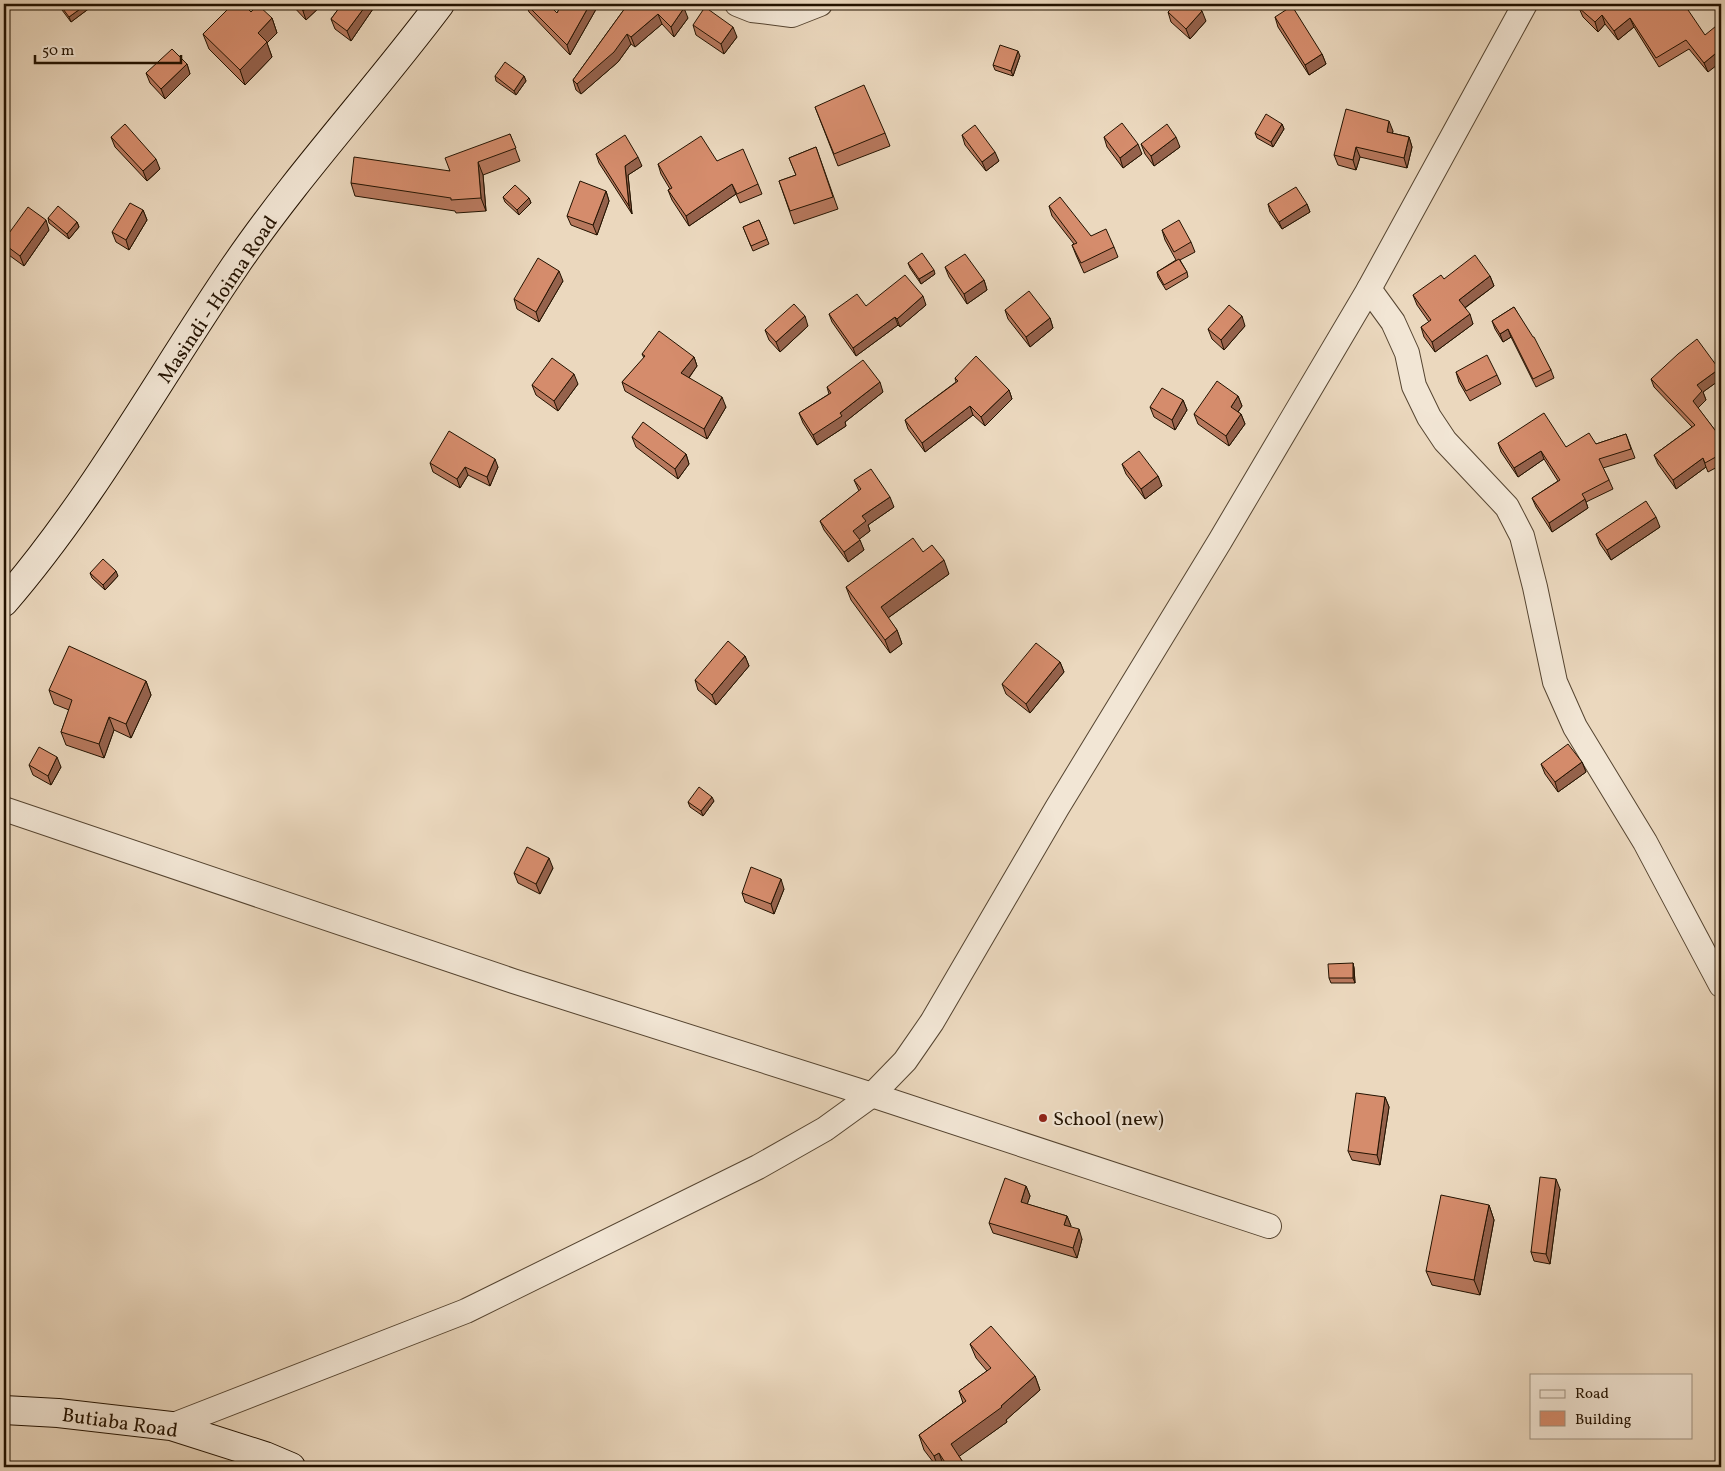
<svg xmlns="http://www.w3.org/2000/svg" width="1725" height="1471" viewBox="0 0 1725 1471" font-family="Vollkorn,serif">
<rect width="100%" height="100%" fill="#ebd8be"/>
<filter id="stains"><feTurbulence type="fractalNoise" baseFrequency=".004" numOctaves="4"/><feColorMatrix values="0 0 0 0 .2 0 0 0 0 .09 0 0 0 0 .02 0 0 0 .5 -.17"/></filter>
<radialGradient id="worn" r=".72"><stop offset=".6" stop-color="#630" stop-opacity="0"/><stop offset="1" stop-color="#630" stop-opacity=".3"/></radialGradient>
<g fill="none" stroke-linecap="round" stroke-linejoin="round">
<defs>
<g id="minor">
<path d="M737,4L752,10L792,15L820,4"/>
<path d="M1369,289L1393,322L1407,353L1414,386L1429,417L1445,441L1507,507L1522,536L1535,587L1555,682L1575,727L1645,842L1721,985"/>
<path d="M4,809L513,981L872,1095L1269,1226"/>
<path d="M171,1426L466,1311L758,1167L825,1129L872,1095L905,1061L932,1022L1057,808L1220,541L1369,289L1525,4"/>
</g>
<g id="secondary">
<path d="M4,602C93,499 158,379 235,266C298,174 374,92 440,4"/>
<path d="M4,1410L58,1413L171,1426L265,1456L291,1467"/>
</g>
</defs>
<use href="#minor" stroke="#554430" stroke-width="26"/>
<use href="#secondary" stroke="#231200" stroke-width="30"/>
<use href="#minor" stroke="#f2e6d5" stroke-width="24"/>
<use href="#secondary" stroke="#f2e6d5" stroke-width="28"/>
</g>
<g fill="#b7785d" stroke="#231200">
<path d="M62,4H90L91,7L71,22L62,10L60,5Z"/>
<path d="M291,4H323L306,20Z"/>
<path d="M342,4H375V6L351,41L335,29L331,19Z"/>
<path d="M526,4H548L557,13L562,4H599L570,55L529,12Z"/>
<path d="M628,4L688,18L674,37L662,24L635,47L631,44L618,62L581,94L576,90L573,80Z"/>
<path d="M1684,4L1708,72L1689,49L1659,67L1634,27L1618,40L1605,24L1598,32L1583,17L1579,8Z"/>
<path d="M251,12L272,18L277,33L267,43L272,57L245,85L209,49L203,34Z"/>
<path d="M1168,12L1206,21L1190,39L1171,22Z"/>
<path d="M1275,17L1322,54L1326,64L1309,75L1278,27Z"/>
<path d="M693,25L737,37L724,54L696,35Z"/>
<path d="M1020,56L1013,76L995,70L993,65Z"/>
<path d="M187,64L190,74L165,99L150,83L146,73Z"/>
<path d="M495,76H524L526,81L516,95L496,81Z"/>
<path d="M815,107L885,133L890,146L838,166Z"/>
<path d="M1282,124L1284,129L1273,147L1257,138L1255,133Z"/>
<path d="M1393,131L1392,133L1409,137L1412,147L1407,168L1360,157L1356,170L1338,165L1334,155Z"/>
<path d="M510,134L520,161L483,175L486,211L456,213L455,211L355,196L351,183L450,171Z"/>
<path d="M962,135L999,161L986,171L965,145Z"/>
<path d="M111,137L160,169L147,181L115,147Z"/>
<path d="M1104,137L1142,154L1123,168L1107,147Z"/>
<path d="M1141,144L1180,147L1154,166L1145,154Z"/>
<path d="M816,147L838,209L794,224L779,181L796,175L789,158Z"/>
<path d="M596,154L642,166L628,175L632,214L599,163Z"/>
<path d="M717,161L758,184L762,194L740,203L736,194L689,226L672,200L668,190L670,189L661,174L658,164Z"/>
<path d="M606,191L609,201L597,235L571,225L567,216Z"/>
<path d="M503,197L529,198L531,203L519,215L505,202Z"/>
<path d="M1268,204H1307L1310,212L1282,229L1270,212Z"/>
<path d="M1049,206L1091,236L1114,247L1118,257L1084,273L1076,255L1072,245L1074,244L1052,216Z"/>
<path d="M143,210L147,220L129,250L116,242L112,232Z"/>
<path d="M48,218L77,222L79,227L69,239L49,223Z"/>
<path d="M759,220L769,244L753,251L743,227Z"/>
<path d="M49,230L24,266L6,253L4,248V240Z"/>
<path d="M1162,230L1191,242L1195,252L1180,260L1187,272L1188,277L1166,290L1158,277L1157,272L1176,260L1165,240Z"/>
<path d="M908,263L935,274L921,284L910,268Z"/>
<path d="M945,267L984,280L987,290L967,304L949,277Z"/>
<path d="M1490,276L1494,286L1465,308L1473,324L1435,352L1424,337L1421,327L1429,322L1417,305L1413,295L1444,279Z"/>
<path d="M563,281L539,322L517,309L514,299Z"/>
<path d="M926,305L900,327L898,325L856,356L832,322L829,314L866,306Z"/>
<path d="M1514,307L1551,370L1554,378L1536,387L1511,337L1503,342L1495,329L1492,321Z"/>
<path d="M1005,310L1050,318L1053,328L1030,347L1008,319Z"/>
<path d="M808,326L780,352L769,340L765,330Z"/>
<path d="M1245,326L1224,350L1212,339L1208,329Z"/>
<path d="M642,354L694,357L697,366L689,378L726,407L707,439L625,391L622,382L644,358Z"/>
<path d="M1719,369L1721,379L1703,392L1706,400L1698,408L1721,438V465L1708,472L1706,467L1676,489L1658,464L1654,455L1692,427L1654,387L1651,379Z"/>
<path d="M1456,372L1497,375L1501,384L1470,401L1459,382Z"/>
<path d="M955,378L1009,390L1012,399L985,426L973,415L925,452L908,429L905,420L956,382Z"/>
<path d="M578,384L558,411L536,395L532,385Z"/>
<path d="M827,387L883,392L845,422L846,426L817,445L803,423L799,413L829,394Z"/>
<path d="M1238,396L1242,406L1238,412L1241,414L1245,424L1229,446L1198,424L1194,414Z"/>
<path d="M1183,400L1187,410L1175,430L1154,417L1150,407Z"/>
<path d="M1626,434L1635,458L1603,468L1609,480L1613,489L1586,502L1588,508L1552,532L1536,507L1532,498L1558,481L1544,459L1518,477L1501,452L1498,443L1566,447L1596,444Z"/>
<path d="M632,437L686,454L689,464L678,479L636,447Z"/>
<path d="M430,463L498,467L490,486L468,475L460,488L433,472Z"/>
<path d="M1122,464L1158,476L1162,486L1145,499L1126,474Z"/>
<path d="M854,480L894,507L868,525L870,531L859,539L864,550L848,562L824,530L820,521L859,491Z"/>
<path d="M1660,527L1611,560L1600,544L1596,534Z"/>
<path d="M923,552L949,574L888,618L897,630L902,644L890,653L851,600L846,587Z"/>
<path d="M90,573L118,576L105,590L92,578Z"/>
<path d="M745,656L749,666L716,705L698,690L695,680Z"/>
<path d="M1060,662L1064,672L1030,713L1006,694L1002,684Z"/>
<path d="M146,681L151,695L131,738L114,730L104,758L66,745L61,732L69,710L54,704L49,690Z"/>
<path d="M1582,762L1586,772L1558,792L1545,774L1541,764Z"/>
<path d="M29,765L61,767L51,785L33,775Z"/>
<path d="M714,801L703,816L690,807L688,802Z"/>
<path d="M553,868L540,894L518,883L514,873Z"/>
<path d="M784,889L774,914L745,902L742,893Z"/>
<path d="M1353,963L1354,968L1355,983H1331L1329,978Z"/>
<path d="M1385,1097L1389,1107L1380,1165L1352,1160L1348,1151Z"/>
<path d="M1026,1186L1030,1196L1027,1204L1067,1216L1071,1226L1070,1227L1082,1239L1077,1258L993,1233L989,1223Z"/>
<path d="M1560,1189L1550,1264L1534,1261L1531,1252Z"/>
<path d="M1489,1205L1494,1220L1480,1295L1432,1285L1426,1271Z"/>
<path d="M970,1344L1035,1376L1040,1390L1006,1420L1007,1422L959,1456L966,1467H937L924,1450L919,1435L963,1403L959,1391L987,1371L976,1358Z"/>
</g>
<g fill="#95624c" stroke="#231200">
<path d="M87,4H90L91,7L71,22L69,17Z"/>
<path d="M311,4H323L306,20L303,11Z"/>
<path d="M367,4H375V6L351,41L347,31Z"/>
<path d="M590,4H599L570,55L567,45Z"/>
<path d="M684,8L688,18L674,37L671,27Z"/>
<path d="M1202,11L1206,21L1190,39L1186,29Z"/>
<path d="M658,14L662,24L635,47L631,37Z"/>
<path d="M1602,15L1605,24L1598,32L1595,22Z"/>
<path d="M272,18L277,33L267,43L272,57L245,85L240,70L258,33Z"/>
<path d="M1630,18L1634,27L1618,40L1614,31Z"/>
<path d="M733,27L737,37L724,54L721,44Z"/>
<path d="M627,34L631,44L618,62L581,94L577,84Z"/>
<path d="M1721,49V62L1708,72L1704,63Z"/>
<path d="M1018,51L1020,56L1013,76L1011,71Z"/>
<path d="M1322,54L1326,64L1309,75L1305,65Z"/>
<path d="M187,64L190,74L165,99L161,89Z"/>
<path d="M524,76L526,81L516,95L514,91Z"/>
<path d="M1389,121L1393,131L1390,142L1387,132Z"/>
<path d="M1282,124L1284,129L1273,147L1271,142Z"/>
<path d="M1176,137L1180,147L1154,166L1151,156Z"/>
<path d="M1409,137L1412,147L1407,168L1404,158Z"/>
<path d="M1138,144L1142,154L1123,168L1120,158Z"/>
<path d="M1356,147L1360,157L1356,170L1353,160Z"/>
<path d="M995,152L999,161L986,171L982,162Z"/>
<path d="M638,157L642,166L628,175L632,214L629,206L625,166Z"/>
<path d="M156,159L160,169L147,181L143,171Z"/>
<path d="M478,162L483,175L486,211L481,198Z"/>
<path d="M732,184L736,194L689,226L686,216Z"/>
<path d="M606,191L609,201L597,235L593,225Z"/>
<path d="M529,198L531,203L519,215L517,210Z"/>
<path d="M1307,204L1310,212L1282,229L1279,222Z"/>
<path d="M143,210L147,220L129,250L126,240Z"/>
<path d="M46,220L49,230L24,266L20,256Z"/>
<path d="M77,222L79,227L69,239L67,234Z"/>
<path d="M934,270L935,274L921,284L919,279Z"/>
<path d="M559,271L563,281L539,322L536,312Z"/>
<path d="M1490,276L1494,286L1463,309L1459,300Z"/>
<path d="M984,280L987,290L967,304L964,294Z"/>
<path d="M923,296L926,305L900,327L897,319Z"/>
<path d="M1470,314L1473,324L1435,352L1432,342Z"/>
<path d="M805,316L808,326L780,352L776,342Z"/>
<path d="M1242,316L1245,326L1224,350L1221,340Z"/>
<path d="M895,317L898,325L856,356L853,348Z"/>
<path d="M1050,318L1053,328L1030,347L1026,337Z"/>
<path d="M1508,329L1511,337L1503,342L1500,334Z"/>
<path d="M694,357L697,366L685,383L681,373Z"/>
<path d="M1719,369L1721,379L1703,392L1706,400L1696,410L1693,401L1697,385Z"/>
<path d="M574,374L578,384L558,411L554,401Z"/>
<path d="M880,382L883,392L845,422L846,426L817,445L813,435L840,413Z"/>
<path d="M1009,390L1012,399L985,426L981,417Z"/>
<path d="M1238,396L1242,406L1234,417L1231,407Z"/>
<path d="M722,397L726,407L707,439L704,429Z"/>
<path d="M1183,400L1187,410L1175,430L1172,420Z"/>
<path d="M970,406L973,415L925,452L922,443Z"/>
<path d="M1241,414L1245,424L1229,446L1226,436Z"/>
<path d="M1541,451L1544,459L1518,477L1514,468Z"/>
<path d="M686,454L689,464L678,479L675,469Z"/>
<path d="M1703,458L1706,467L1676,489L1673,480Z"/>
<path d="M495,459L498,467L490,486L487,477Z"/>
<path d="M465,467L468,475L460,488L457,479Z"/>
<path d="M1158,476L1162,486L1145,499L1141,489Z"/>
<path d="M890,497L894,507L868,525L870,531L857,541L853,531L862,516Z"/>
<path d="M1585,499L1588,508L1552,532L1549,523Z"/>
<path d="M1656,517L1660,527L1611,560L1607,550Z"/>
<path d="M860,540L864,550L848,562L844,552Z"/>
<path d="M944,560L949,574L885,620L881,607Z"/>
<path d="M116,571L118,576L105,590L103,585Z"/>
<path d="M897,630L902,644L890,653L885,640Z"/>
<path d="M745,656L749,666L716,705L712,695Z"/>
<path d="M1060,662L1064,672L1030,713L1026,704Z"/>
<path d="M146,681L151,695L131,738L126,724Z"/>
<path d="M109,717L114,730L104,758L99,744Z"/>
<path d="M57,757L61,767L51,785L48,776Z"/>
<path d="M1582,762L1586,772L1558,792L1555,782Z"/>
<path d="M712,797L714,801L703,816L701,811Z"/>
<path d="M549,858L553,868L540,894L536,884Z"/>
<path d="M781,879L784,889L774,914L771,904Z"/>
<path d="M1353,963L1354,968L1355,983L1353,978Z"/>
<path d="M1385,1097L1389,1107L1380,1165L1377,1155Z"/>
<path d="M1556,1179L1560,1189L1550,1264L1546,1254Z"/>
<path d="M1026,1186L1030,1196L1025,1211L1021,1202Z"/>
<path d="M1489,1205L1494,1220L1480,1295L1474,1280Z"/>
<path d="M1067,1216L1071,1226L1068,1235L1064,1225Z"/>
<path d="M1079,1229L1082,1239L1077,1258L1073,1248Z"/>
<path d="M1035,1376L1040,1390L1006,1420L1007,1422L957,1458L951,1444L1001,1406Z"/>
<path d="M939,1453L944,1467H938L934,1456Z"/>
</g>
<g fill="#d58c6c" stroke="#231200">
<path d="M62,4H87L69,17L60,5Z"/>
<path d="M233,4H243L251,12L258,5L272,18L258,33L267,42L240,70L203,34Z"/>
<path d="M296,4H311L303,11Z"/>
<path d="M342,4H367L347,31L331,19Z"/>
<path d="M526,4H548L557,13L562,4H590L567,45Z"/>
<path d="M628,4H679L684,8L671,27L658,14L631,37L627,34L614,52L577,84L573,80Z"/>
<path d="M1176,4H1194L1202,11L1186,29L1168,12Z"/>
<path d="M1583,4H1684L1705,35L1721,22V49L1704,63L1686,40L1656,58L1630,18L1614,31L1602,15L1595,22L1579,8Z"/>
<path d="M1292,6L1322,54L1305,65L1275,17Z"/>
<path d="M705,7L733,27L721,44L693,25Z"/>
<path d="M1000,45L1018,51L1011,71L993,65Z"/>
<path d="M172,49L187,64L161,89L146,73Z"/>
<path d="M505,62L524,76L514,91L495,76Z"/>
<path d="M864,85L885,133L834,154L815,107Z"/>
<path d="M1346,109L1389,121L1387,132L1409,137L1404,158L1356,147L1353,160L1334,155Z"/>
<path d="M1266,114L1282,124L1271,142L1255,133Z"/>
<path d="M1122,123L1138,144L1120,158L1104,137Z"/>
<path d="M125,124L156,159L143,171L111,137Z"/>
<path d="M1167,124L1176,137L1151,156L1141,144Z"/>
<path d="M975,125L995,152L982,162L962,135Z"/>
<path d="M510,134L516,148L478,162L481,198L451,200V198L351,183L354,157L450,171L445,158Z"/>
<path d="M625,135L638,157L625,166L629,206L596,154Z"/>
<path d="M701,136L717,161L743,149L758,184L737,194L732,184L686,216L668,190L672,188L658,164Z"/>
<path d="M816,147L833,197L790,211L779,181L796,175L789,158Z"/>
<path d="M580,181L606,191L593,225L567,216Z"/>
<path d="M515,185L529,198L517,210L503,197Z"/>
<path d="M1296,187L1307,204L1279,222L1268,204Z"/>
<path d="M1060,197L1091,236L1106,229L1114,247L1081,263L1072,245L1077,243L1049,206Z"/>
<path d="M130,203L143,210L126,240L112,232Z"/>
<path d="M58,206L77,222L67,234L48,218Z"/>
<path d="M28,207L46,220L20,256L4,244V240Z"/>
<path d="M759,220L767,239L751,246L743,227Z"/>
<path d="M1179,220L1191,242L1174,252L1162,230Z"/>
<path d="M922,253L934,270L919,279L908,263Z"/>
<path d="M965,254L984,280L964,294L945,267Z"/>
<path d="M1475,255L1490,276L1459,300L1470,314L1432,342L1421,327L1431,320L1413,295L1441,275L1444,279Z"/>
<path d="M538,258L559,271L536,312L514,299Z"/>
<path d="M1179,259L1187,272L1164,285L1157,272Z"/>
<path d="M905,275L923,296L897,319L895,317L853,348L829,314L857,294L866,306Z"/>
<path d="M1029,291L1050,318L1026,337L1005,310Z"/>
<path d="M794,304L805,316L776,342L765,330Z"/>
<path d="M1229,305L1242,316L1221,340L1208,329Z"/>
<path d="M1514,307L1533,337H1534L1551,370L1533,379L1508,329L1500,334L1492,321Z"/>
<path d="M659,331L694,357L681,373L722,397L704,429L622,382L645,356L642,354Z"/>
<path d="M1697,339L1719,369L1697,385L1702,391L1693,401L1721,438V454L1705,463L1703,458L1673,480L1654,455L1695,425L1651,379L1678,354Z"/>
<path d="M1487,355L1497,375L1466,391L1456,372Z"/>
<path d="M976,356L1009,390L981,417L970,406L922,443L905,420L958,381L955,378Z"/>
<path d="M552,358L574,374L554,401L532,385Z"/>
<path d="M863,360L880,382L840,413L842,416L813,435L799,413L831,393L827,387Z"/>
<path d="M1217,381L1238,396L1231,407L1241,414L1226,436L1194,414Z"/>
<path d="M1162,388L1183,400L1172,420L1150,407Z"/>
<path d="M1544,413L1566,447L1589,433L1596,444L1626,434L1631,449L1599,459L1609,480L1582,494L1585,499L1549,523L1532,498L1560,480L1541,451L1514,468L1498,443Z"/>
<path d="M643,422L686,454L675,469L632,437Z"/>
<path d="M449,431L495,459L487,477L465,467L457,479L430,463Z"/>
<path d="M1139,451L1158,476L1141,489L1122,464Z"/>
<path d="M871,469L890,497L862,516L866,521L853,531L860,540L844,552L820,521L861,489L854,480Z"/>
<path d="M1646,501L1656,517L1607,550L1596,534Z"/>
<path d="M913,538L923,552L932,545L944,560L881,607L897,630L885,640L846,587Z"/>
<path d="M103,559L116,571L103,585L90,573Z"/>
<path d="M728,641L745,656L712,695L695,680Z"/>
<path d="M1036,643L1060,662L1026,704L1002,684Z"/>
<path d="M69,646L146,681L126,724L109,717L99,744L61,732L72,700L49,690Z"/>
<path d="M1568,744L1582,762L1555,782L1541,764Z"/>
<path d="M39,747L57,757L48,776L29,765Z"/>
<path d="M699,787L712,797L701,811L688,802Z"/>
<path d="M527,847L549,858L536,884L514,873Z"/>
<path d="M751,867L781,879L771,904L742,893Z"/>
<path d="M1353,963V978H1329L1328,964Z"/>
<path d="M1356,1093L1385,1097L1377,1155L1348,1151Z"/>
<path d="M1540,1177L1556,1179L1546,1254L1531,1252Z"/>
<path d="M1005,1178L1026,1186L1021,1202L1067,1216L1064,1225L1079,1229L1073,1248L989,1223Z"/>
<path d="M1441,1195L1489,1205L1474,1280L1426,1271Z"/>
<path d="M991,1326L1035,1376L1001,1406L1002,1407L951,1444L966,1467H948L939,1453L934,1456L919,1435L966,1401L959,1391L991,1368L970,1344Z"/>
</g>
<circle fill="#8f2418" stroke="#f2e6d5" stroke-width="2" cx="1043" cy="1118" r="5"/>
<g text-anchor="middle" stroke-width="4.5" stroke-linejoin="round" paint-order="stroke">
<g font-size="20" fill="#231200" stroke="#f2e6d5">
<text transform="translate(217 299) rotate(-56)" y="7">Masindi - Hoima Road</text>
<text transform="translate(120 1422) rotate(8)" y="7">Butiaba Road</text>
</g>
<g font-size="20" fill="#231200" stroke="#f2e6d5" text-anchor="start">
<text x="1053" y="1125">School (new)</text>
</g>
</g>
<rect width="1725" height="1471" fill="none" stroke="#ebd8be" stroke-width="20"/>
<rect x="5" y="5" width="1715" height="1461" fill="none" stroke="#231200" stroke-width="2.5"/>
<rect x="10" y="10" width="1705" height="1451" fill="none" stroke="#231200"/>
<rect x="1530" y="1374" width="162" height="65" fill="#f2e6d5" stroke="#9f9180"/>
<rect x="1540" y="1390" width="25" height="8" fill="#f2e6d5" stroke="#9f9180"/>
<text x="1575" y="1398" font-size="15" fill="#231200">Road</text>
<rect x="1540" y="1411" width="25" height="15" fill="#d58c6c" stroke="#9f9180"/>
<text x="1575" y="1424" font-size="15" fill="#231200">Building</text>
<path d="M35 55v8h146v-8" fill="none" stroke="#231200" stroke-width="2.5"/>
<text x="42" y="55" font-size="15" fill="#231200" stroke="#f2e6d5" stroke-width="4" paint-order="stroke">50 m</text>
<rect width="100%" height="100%" filter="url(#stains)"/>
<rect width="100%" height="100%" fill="url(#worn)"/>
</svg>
